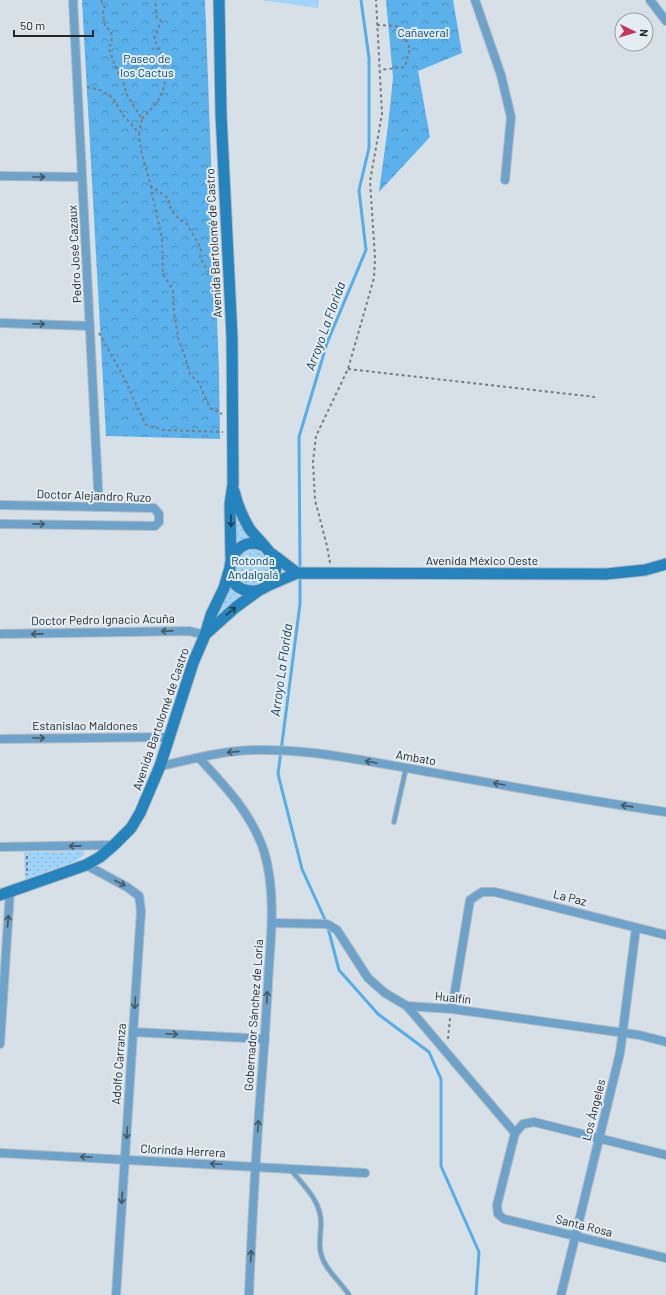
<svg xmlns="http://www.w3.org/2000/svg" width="666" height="1295" viewBox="0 0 666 1295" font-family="Barlow,sans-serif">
<defs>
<pattern id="grass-dots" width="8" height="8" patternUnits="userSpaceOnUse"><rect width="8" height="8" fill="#a0d4fa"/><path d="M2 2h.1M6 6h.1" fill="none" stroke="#8ab6d6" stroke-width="1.8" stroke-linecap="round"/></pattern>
<pattern id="forest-crowns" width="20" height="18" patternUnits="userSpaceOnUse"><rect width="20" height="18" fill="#5bb1ec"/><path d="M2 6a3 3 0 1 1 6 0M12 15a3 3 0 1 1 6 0" fill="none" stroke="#4b90bf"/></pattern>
</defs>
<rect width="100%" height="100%" fill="#d7e0e6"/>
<g fill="url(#grass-dots)">
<path d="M236,517L244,531L249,538L237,541Z"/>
<circle cx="253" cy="568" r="18"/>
<path d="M229,586L240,596L216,618Z"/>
<path d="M82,851L84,852V855L76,861L25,879L24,852Z"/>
</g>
<g fill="url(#forest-crowns)">
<path d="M82,0H205L219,372L220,439L106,436Z"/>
<path d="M386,0H453L462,53L418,71L430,137L379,192L388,126L393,78Z"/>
</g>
<path fill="#a0d4fa" d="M261,0H319L318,8Z"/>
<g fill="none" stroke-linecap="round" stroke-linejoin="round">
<g stroke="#56ade7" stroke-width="3">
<path d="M300,570L299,437L327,343L366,250L359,190L369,148V58L361,0"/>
<path d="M300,576V604L278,774L302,869L327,924L339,970L378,1014L429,1052L441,1079V1166L479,1252L476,1295"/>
</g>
<defs>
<g id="service">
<path d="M394,822L406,768"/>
<path d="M291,1170C304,1186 321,1201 321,1223C321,1234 318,1244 321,1254C325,1270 341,1282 349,1295"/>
</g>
<g id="minor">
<path d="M73,0L99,507"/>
<path d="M475,0L501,75L511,117L505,180"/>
<path d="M650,0L666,21"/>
<path d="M0,176L82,177"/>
<path d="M0,323L90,326"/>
<path d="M0,505L154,508L159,514V522L155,526L0,524"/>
<path d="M0,634L189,631L205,635"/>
<path d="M0,739L169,737"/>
<path d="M199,758C226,787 251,813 264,851C275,888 272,928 269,966C267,1002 265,1038 262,1074C256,1148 252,1221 249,1295"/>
<path d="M160,766C186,761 212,753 238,751C298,746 359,760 418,770C501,785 583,800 666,812"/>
<path d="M0,847L114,845"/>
<path d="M86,865L127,887L139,896L141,911L116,1295"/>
<path d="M272,923L327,924L337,930L368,978L385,993L407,1006L452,1009L639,1035L666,1042"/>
<path d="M407,1006L515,1133"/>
<path d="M452,1009L470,900L482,892H495L666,935"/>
<path d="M133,1032L265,1039"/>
<path d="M0,1044L10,891"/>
<path d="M0,1153L365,1173"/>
<path d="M666,1155L534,1122L523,1124L515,1133L497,1205L498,1214L504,1219L666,1258"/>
<path d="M561,1295L620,1053L636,928"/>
</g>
<g id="secondary">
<path d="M219,0L221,114L232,337L233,484L230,504L231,559"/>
<path d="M234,491C237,504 242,516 249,528C259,543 284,558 273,579C269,586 261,591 253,591C214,591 229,530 264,546"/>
<path d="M272,554L297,573"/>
<path d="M267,586L297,573L606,574L645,570L666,564"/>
<path d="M207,633L236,607L258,591"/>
<path d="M0,895L86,865L100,857L114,845L131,828L140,813L160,766L193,663L205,635L211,615L224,588L229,571"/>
</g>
</defs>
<use href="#service" stroke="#b3bbc0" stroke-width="6"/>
<use href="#minor" stroke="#b3bbc0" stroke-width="10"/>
<use href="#secondary" stroke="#b3bbc0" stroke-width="13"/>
<g stroke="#777d81" stroke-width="2" stroke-dasharray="3 3" stroke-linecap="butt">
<path d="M101,0L105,8L103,12L105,25L111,32L112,42L109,48L115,66L123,82L127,95L142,119L139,133"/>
<path d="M377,25L397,26L410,48L405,67L380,70"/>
<path d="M87,87L100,90L112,97L123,115L139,133L141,151L151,186L168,198L171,210L180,220L187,224L201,248L200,258L209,272L219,274"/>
<path d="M142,119L158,101L165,85L164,59L154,39L161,21L157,18L155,0"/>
<path d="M151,186L152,194L162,238L163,274L173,290L174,313L179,342L184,353L190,374L199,383L210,408L222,414"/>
<path d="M99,333L122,374L146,425L164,430L223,432"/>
<path d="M348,369L595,397"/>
<path d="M330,563L327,546L315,500L313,462L316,436L348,369L374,278L375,258L370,181L382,114L376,0"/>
<path d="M27,856V875"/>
<path d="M448,1039L450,1018"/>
</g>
<use href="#service" stroke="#6da3ca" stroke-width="4"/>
<use href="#minor" stroke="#6da3ca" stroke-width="8"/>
<use href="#secondary" stroke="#2584bd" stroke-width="11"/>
</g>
<defs><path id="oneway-shaft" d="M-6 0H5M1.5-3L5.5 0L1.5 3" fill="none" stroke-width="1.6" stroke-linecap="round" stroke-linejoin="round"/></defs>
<g stroke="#415969">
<use href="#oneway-shaft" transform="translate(39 177)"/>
<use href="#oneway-shaft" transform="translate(39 324) rotate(2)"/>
<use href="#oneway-shaft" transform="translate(39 524) rotate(1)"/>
<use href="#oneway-shaft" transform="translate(167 631) rotate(179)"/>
<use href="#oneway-shaft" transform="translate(37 634) rotate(179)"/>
<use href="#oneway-shaft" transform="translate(39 738)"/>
<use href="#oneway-shaft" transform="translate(233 752) rotate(174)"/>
<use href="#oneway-shaft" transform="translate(371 762) rotate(-170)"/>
<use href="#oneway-shaft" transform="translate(499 784) rotate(-170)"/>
<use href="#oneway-shaft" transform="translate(627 806) rotate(-172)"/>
<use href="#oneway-shaft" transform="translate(75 846) rotate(179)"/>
<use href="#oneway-shaft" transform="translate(120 883) rotate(28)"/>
<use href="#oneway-shaft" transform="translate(8 921) rotate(-86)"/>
<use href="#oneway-shaft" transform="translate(267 997) rotate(-87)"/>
<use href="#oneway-shaft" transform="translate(135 1003) rotate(94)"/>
<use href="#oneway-shaft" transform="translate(172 1034) rotate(3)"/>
<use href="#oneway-shaft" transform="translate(258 1126) rotate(-86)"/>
<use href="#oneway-shaft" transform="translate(127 1133) rotate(94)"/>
<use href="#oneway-shaft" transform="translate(86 1157) rotate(-177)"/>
<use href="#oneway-shaft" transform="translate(216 1164) rotate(-177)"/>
<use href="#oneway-shaft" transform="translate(122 1198) rotate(94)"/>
<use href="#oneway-shaft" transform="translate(251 1256) rotate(-87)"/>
</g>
<g stroke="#243e4e">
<use href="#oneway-shaft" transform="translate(231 521) rotate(89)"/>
<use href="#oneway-shaft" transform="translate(231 611) rotate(-40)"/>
</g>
<g text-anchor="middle" stroke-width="4" stroke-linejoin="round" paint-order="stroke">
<g font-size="12" fill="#00496f" stroke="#e5edf4">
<text x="423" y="37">Cañaveral</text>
<text x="147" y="63">Paseo de<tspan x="147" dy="14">los Cactus</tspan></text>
<text x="253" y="565">Rotonda<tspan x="253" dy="14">Andalgalá</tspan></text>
</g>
<g font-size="12" fill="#242729" stroke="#e5edf4">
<text transform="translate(214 243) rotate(-93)" y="4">Avenida Bartolomé de Castro</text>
<text transform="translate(75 254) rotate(-93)" y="4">Pedro José Cazaux</text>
<text transform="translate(94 496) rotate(2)" y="4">Doctor Alejandro Ruzo</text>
<text x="482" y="565">Avenida México Oeste</text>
<text transform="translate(103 620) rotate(-1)" y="4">Doctor Pedro Ignacio Acuña</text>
<text transform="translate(161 719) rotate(-71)" y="4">Avenida Bartolomé de Castro</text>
<text x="85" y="730">Estanislao Maldones</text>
<text transform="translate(416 758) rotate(10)" y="4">Ambato</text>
<text transform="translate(570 898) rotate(14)" y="4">La Paz</text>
<text transform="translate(453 998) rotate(6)" y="4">Hualfín</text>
<text transform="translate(254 1015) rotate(-86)" y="4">Gobernador Sánchez de Loria</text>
<text transform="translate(119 1064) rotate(-86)" y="4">Adolfo Carranza</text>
<text transform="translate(594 1110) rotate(-76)" y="4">Los Ángeles</text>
<text transform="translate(183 1151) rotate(3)" y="4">Clorinda Herrera</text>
<text transform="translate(584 1226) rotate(14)" y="4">Santa Rosa</text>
</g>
<g font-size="13" font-style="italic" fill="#093047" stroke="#e5edf4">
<text transform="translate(325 326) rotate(-70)" y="5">Arroyo La Florida</text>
<text transform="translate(281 670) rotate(-82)" y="5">Arroyo La Florida</text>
</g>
</g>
<g transform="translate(634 32) rotate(95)"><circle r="19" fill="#e5edf4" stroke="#989ea3"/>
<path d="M0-3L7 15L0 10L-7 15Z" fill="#c63656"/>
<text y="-6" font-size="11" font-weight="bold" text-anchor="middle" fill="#242729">N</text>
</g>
<path d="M14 30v6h79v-6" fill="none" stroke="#242729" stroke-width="2"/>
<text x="20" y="30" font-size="12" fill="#242729" stroke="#e5edf4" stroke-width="3" paint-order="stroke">50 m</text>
</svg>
